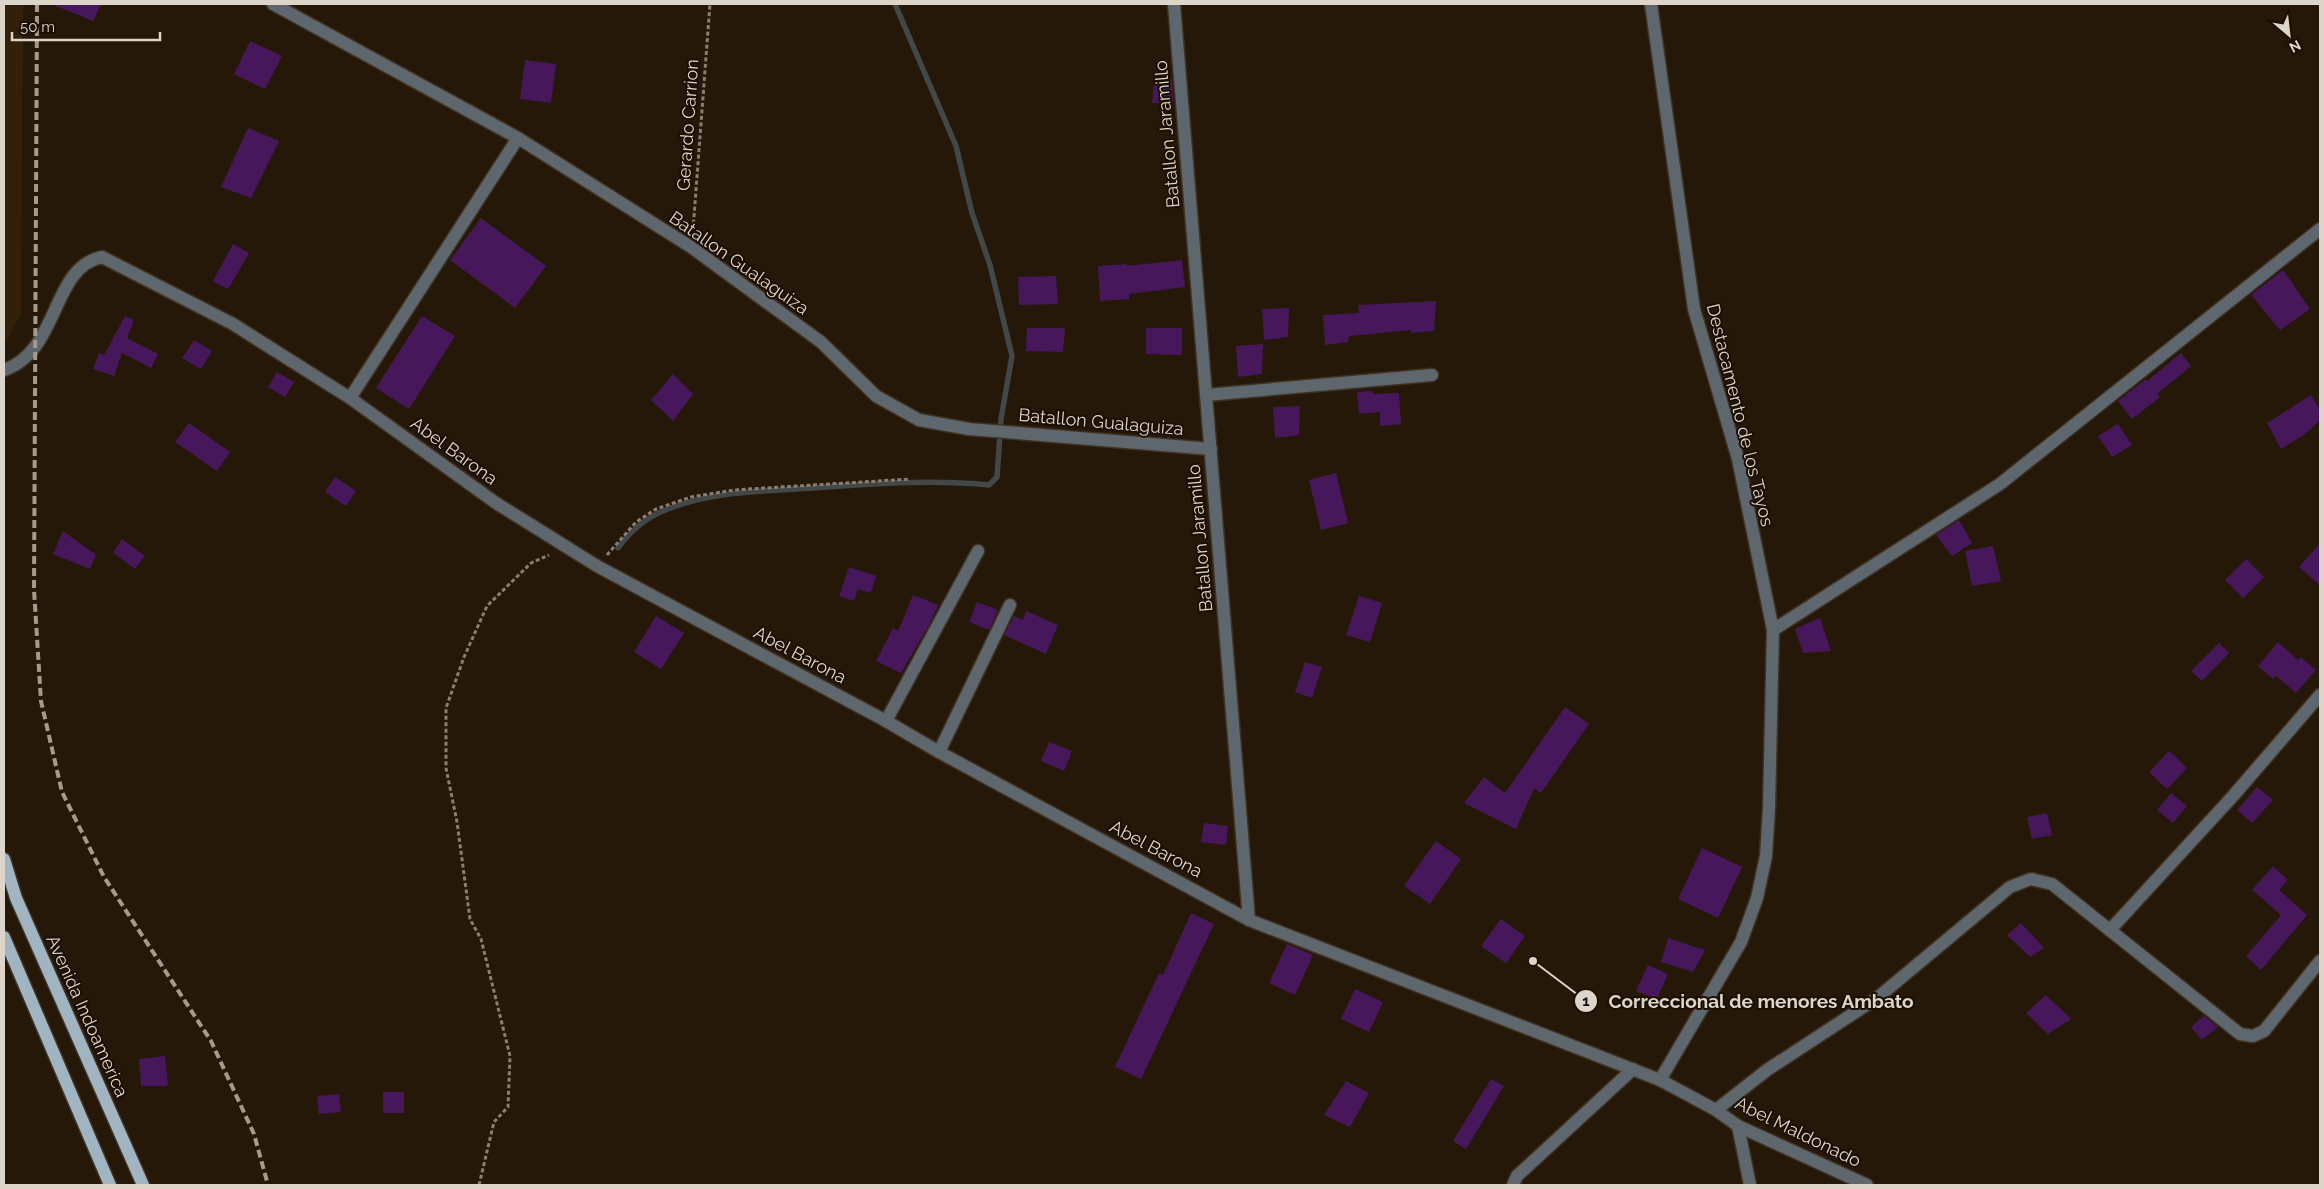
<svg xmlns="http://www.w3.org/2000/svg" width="2324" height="1189" viewBox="0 0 2324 1189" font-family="Raleway,sans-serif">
<rect width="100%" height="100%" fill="#261808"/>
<path fill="#33200a" d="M4,4H23L21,313L4,346Z"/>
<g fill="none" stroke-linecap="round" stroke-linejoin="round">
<path stroke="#424747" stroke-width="5.5" d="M618,548C631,530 646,517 668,509C714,491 765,491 814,488C872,484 930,479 989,485L997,477L1001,419L1012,356L990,265L972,213L956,146L895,4"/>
</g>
<g fill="#46185b">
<path d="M51,4H101L93,21Z"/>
<path d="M250,41L282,56L265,89L234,74Z"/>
<path d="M525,60L556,64L551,103L520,99Z"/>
<path d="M1172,79L1173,103H1152L1154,81Z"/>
<path d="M248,128L279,141L251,198L221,187Z"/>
<path d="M481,218L546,266L515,308L450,260Z"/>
<path d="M233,244L249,253L228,289L213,281Z"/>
<path d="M1182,260L1185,287L1129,294V299L1100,301L1098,266L1127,264V266Z"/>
<path d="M2283,270L2310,309L2280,330L2251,295Z"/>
<path d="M1056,276L1058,304L1019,305L1018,277Z"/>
<path d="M1436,301L1434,331L1411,333V330L1349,336L1348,342L1325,345L1323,315L1359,313L1358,305Z"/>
<path d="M1289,308L1288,337L1264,340L1262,309Z"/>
<path d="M125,316L134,320L127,338L158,354L151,368L122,353L114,376L93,369L99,353L104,355Z"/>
<path d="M422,316L455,336L409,409L376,388Z"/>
<path d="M1027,328H1065L1063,352L1026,351Z"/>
<path d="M1146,328H1182V355L1146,354Z"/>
<path d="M194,340L212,351L201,369L182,358Z"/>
<path d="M1263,344L1262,374L1238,377L1236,346Z"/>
<path d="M2181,353L2191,366L2157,394L2160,397L2132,419L2118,401L2146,379L2147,381Z"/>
<path d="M277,372L294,382L285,397L268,387Z"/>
<path d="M673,374L693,394L673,421L651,400Z"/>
<path d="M1373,391V394L1399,393L1401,424L1380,426V412L1359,414L1357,392Z"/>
<path d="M2311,395L2320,410V420L2305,434L2281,449L2267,423Z"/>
<path d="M1300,406L1299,435L1275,438L1273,407Z"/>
<path d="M189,423L230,452L217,471L175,442Z"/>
<path d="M2118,424L2132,445L2112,457L2098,436Z"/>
<path d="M1336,473L1348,523L1321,530L1309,480Z"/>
<path d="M335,477L356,491L346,506L325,492Z"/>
<path d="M1959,520L1972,543L1952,556L1936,535Z"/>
<path d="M63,531L96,555L90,569L53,554Z"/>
<path d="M122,539L145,556L135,569L113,553Z"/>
<path d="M2320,543V585L2299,567Z"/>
<path d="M1993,546L2001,581L1972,586L1965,551Z"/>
<path d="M2246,559L2264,577L2243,598L2225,580Z"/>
<path d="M849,567L876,576L871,593L858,589L854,601L839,596Z"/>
<path d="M913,595L938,605L930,623L901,673L876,661L893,628L898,631Z"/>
<path d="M1359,596L1382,603L1370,642L1346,635Z"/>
<path d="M977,602L998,610L989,630L969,622Z"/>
<path d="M1026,611L1058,625L1046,654L1004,635L1014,616L1023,620Z"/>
<path d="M656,616L684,633L661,669L634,652Z"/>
<path d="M1820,618L1831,651L1803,653L1795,629Z"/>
<path d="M2278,642L2298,660L2301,657L2316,670L2296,693L2276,676L2273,679L2258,666Z"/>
<path d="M2219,643L2229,653L2202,681L2191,671Z"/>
<path d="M1305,662L1322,667L1312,698L1295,692Z"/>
<path d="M1565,707L1589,724L1541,793L1534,788L1516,829L1464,803L1484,777L1505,793Z"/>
<path d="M1049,742L1072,751L1064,771L1041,761Z"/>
<path d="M2169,751L2187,768L2167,789L2149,772Z"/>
<path d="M2257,787L2273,800L2252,823L2237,810Z"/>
<path d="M2171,793L2187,806L2173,823L2157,810Z"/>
<path d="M2047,813L2052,835L2032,839L2027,817Z"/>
<path d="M1204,823L1228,826L1226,845L1201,842Z"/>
<path d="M1436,841L1461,859L1430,904L1404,886Z"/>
<path d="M1702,848L1742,867L1718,918L1678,899Z"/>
<path d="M2273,866L2288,880L2279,890L2307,915L2261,970L2246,956L2281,915L2252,890Z"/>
<path d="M1191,913L1214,924L1141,1079L1115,1067L1159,973L1163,975Z"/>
<path d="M1501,919L1525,936L1506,963L1481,946Z"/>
<path d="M2021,923L2044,948L2030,957L2007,935Z"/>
<path d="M1668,938L1705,950L1693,972L1661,962Z"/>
<path d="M1287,944L1313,955L1295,995L1269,983Z"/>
<path d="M1648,965L1668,974L1657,999L1636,991Z"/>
<path d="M1355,989L1383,1002L1369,1032L1341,1019Z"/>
<path d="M2046,995L2071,1019L2048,1034L2026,1013Z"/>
<path d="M2204,1016L2218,1027L2202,1040L2191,1027Z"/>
<path d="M165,1056L168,1086H141L139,1059Z"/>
<path d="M1491,1079L1504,1086L1466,1149L1453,1141Z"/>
<path d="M1346,1081L1369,1093L1350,1127L1324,1115Z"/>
<rect x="383" y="1092" width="21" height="21"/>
<path d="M339,1094L341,1112L319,1114L317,1096Z"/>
</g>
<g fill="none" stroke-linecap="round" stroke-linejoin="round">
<defs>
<g id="minor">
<path d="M273,4L518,138L691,247L821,342L876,396L919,420L969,429L1211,449"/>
<path d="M1174,4L1249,920"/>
<path d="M1651,4L1694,309L1738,459L1773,630L1769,808L1766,856L1757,898L1741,942L1660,1080"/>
<path d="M4,370C60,351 51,267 102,257L233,324L350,398L496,503L597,566L886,721L939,752L1249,920L1660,1080L1716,1110L1738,1126L1867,1185"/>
<path d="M1206,395L1432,375"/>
<path d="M350,398L518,138"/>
<path d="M1773,630L2000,484L2320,229"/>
<path d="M886,721L978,551"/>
<path d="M939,752L1010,605"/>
<path d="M2110,930L2233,796L2320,695"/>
<path d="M1716,1110L1767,1070L1877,998L2010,887L2031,879L2052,884L2240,1034L2253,1036L2264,1031L2320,961"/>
<path d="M1738,1126L1750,1185"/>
<path d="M1513,1185L1517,1176L1633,1069"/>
</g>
<g id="major">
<path d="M4,859L16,898L143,1185"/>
<path d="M4,937L110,1185"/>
</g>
</defs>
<use href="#minor" stroke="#403223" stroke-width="15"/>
<use href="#major" stroke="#403223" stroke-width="15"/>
<g stroke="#8a7e72" stroke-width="3" stroke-dasharray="4 2.5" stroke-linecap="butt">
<path d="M693,230L710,4"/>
<path d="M607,555L636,522L656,509L691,497L734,490L910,479"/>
<path d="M479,1185L494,1122L508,1107L510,1056L481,939L470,919L457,822L446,768V708L464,657L487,606L531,563L549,555"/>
</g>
<use href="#minor" stroke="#5d676d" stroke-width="12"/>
<use href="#major" stroke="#a0b4c2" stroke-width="12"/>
<path stroke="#a59a8e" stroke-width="4" stroke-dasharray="8 4" stroke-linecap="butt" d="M37,4L34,590L41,701L62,792L104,877L211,1041L254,1134L268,1185"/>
</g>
<g text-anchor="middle" stroke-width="4" stroke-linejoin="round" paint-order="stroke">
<g font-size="18" fill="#ddd4ca" stroke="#1c0f02">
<text transform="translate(688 125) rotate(-86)" y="6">Gerardo Carrion</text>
<text transform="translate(1167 134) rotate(-95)" y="6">Batallon Jaramillo</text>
<text transform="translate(739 263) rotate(35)" y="6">Batallon Gualaguiza</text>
<text transform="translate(1740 415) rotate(76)" y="6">Destacamento de los Tayos</text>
<text transform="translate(1101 422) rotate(5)" y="6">Batallon Gualaguiza</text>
<text transform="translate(454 451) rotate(36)" y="6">Abel Barona</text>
<text transform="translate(1200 538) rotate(-95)" y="6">Batallon Jaramillo</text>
<text transform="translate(800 655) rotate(28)" y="6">Abel Barona</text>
<text transform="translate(1156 849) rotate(28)" y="6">Abel Barona</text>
<text transform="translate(87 1016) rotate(66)" y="6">Avenida Indoamerica</text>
<text transform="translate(1798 1132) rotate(26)" y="6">Abel Maldonado</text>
</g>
</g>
<path fill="none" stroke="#ddd4ca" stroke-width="2" d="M1533 961L1586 1001"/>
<g fill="#ddd4ca" stroke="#1c0f02" stroke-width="2">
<circle cx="1533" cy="961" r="5"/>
<circle cx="1586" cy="1001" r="12"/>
</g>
<g font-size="15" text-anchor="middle" font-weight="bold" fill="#111">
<text x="1586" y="1006">1</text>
</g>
<g font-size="19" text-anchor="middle" font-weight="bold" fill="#ddd4ca" stroke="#1c0f02" stroke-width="4" stroke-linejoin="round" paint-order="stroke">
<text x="1761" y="1008">Correccional de menores Ambato</text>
</g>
<rect width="2324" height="1189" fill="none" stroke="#ddd4ca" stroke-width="10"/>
<g transform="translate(2289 35) rotate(152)" stroke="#1c0f02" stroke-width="4" paint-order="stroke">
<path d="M0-4L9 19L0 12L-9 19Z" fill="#ddd4ca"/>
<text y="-8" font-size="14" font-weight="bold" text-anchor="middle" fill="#ddd4ca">N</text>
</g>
<path d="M12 32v8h148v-8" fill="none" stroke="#ddd4ca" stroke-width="2.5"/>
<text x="20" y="32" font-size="15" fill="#ddd4ca" stroke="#1c0f02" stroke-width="4" paint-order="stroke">50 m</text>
</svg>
